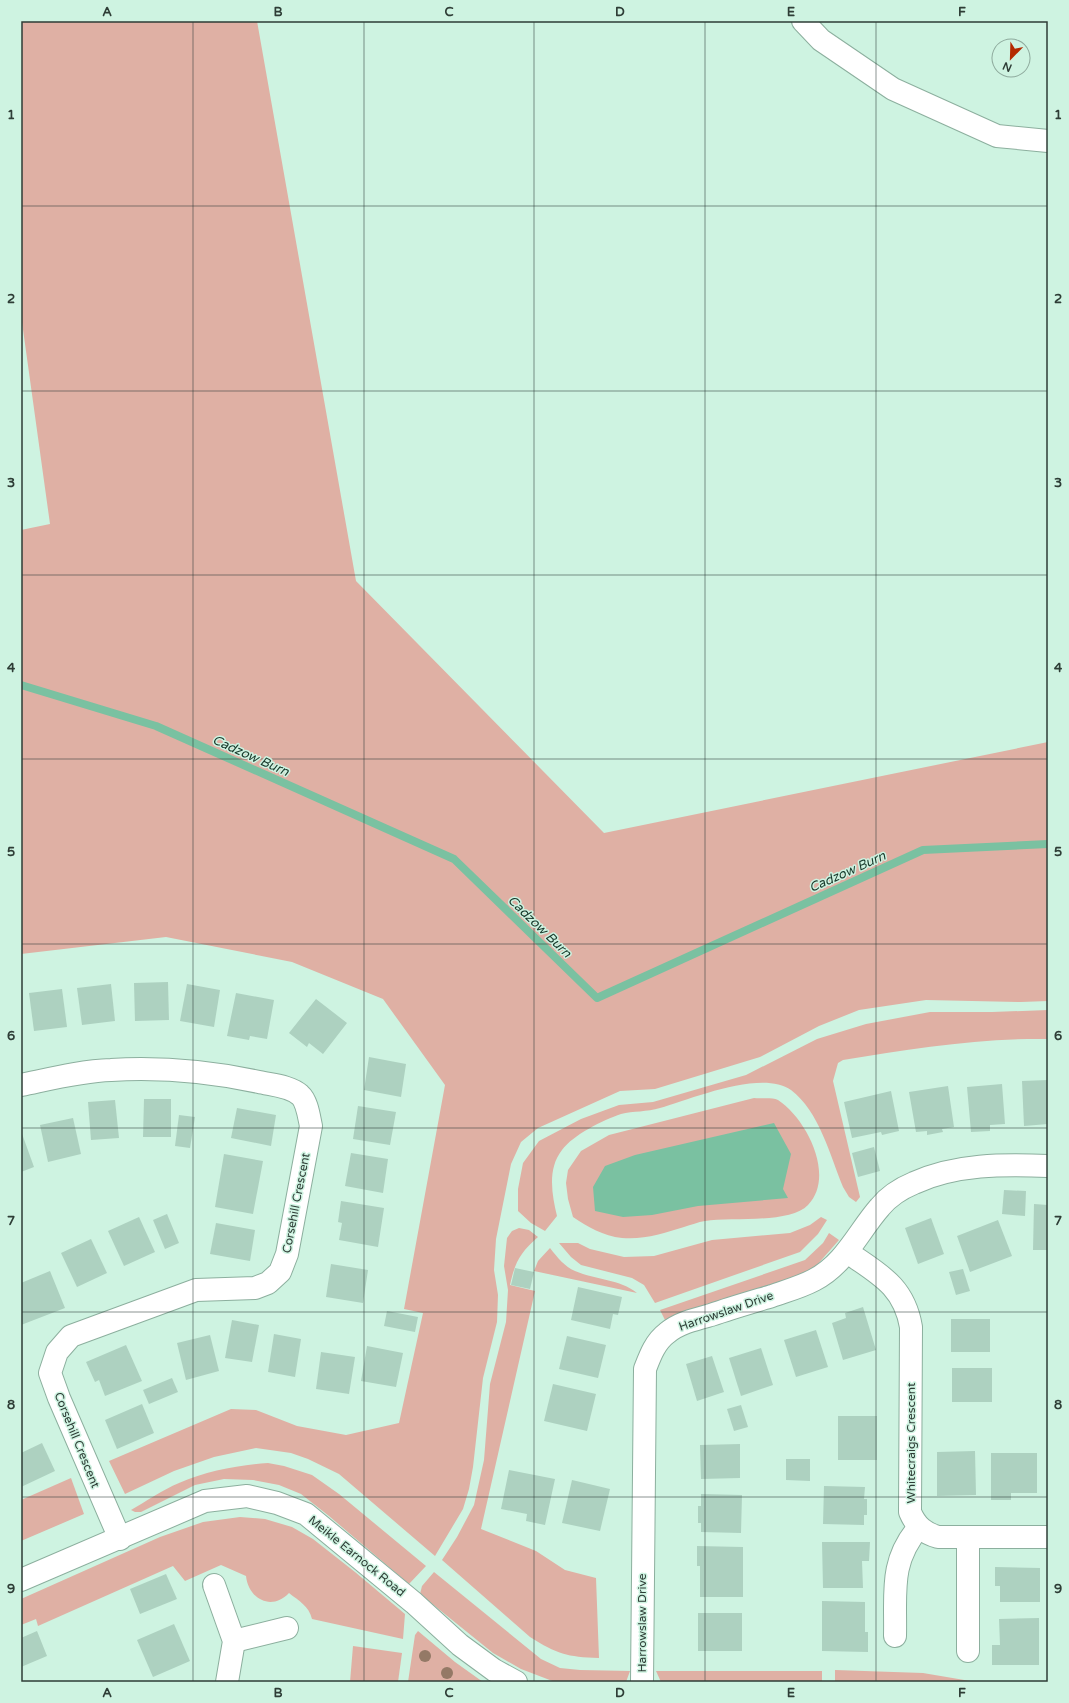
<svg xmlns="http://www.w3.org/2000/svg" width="1069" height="1703" viewBox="0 0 1069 1703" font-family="'Varela Round',sans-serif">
<rect width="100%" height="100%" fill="#cef3e1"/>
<g fill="#dfb0a4">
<path d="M21,21H257L356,581L604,833L1048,742V1001L1021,1002L926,1000L859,1010L819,1026L760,1057L655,1089L620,1091L538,1128L521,1142L511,1164L496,1239L494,1270L498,1295L497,1322L483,1378L473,1467L469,1489L463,1509L435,1556L339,1474L308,1459L291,1453L256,1448L214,1457L174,1471L125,1494L109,1461L231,1409L256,1410L297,1426L346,1435L399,1423L423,1313L404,1309L445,1085L383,999L292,962L166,937L21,954V530L50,524L21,315Z"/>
<path d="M1048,1010V1039C980,1038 911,1049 843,1060L838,1063L833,1081L860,1197L856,1202L849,1197L843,1187C830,1155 819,1111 791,1090C762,1069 691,1099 660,1108C647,1112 633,1111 621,1114C603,1120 573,1135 562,1150C547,1169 552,1195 557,1216L545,1231L531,1223L518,1211V1189L523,1163L539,1141L581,1119L619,1105L653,1102L746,1075L817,1039L866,1024L930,1012H992Z"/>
<path d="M754,1098C760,1099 772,1097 778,1100C806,1118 836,1176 808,1205C790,1224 731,1217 705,1221C698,1222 691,1225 684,1227C664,1233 644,1240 622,1238C603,1236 588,1227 573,1217L568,1199L566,1183L568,1170L581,1151L609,1135Z"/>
<path d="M821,1217L827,1220L818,1234L800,1252L655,1303L644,1285L632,1278L581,1265L571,1257L559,1243H578L590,1249L624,1257L654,1256L712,1240L790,1233L810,1225Z"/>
<path d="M519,1228L529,1230L538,1237C520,1253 515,1262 510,1285L535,1291L481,1529L536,1551L565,1570L596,1578L599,1658C567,1657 557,1654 530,1637L442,1560L457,1537L474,1505L484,1460L490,1384L506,1322L508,1290L504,1266L507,1238L512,1231Z"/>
<path d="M829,1233L839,1240L817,1265L803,1274L665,1320L660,1310L805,1260L823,1243Z"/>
<path d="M550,1248C557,1257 565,1267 575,1271C596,1280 620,1279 637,1293L534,1271L538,1261Z"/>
<path d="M268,1463L284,1466L312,1475L339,1494L426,1566L409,1584L329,1516L301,1494L279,1485L253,1480L224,1479L195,1485L141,1512H135L131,1510C147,1501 162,1490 179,1483C207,1471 238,1465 268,1463Z"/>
<path d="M71,1478L84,1514L21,1541V1500Z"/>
<path d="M240,1517L265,1519L292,1527L313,1539L355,1572L405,1614L403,1639L312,1619C309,1606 299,1601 289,1593C271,1612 248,1598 246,1576L221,1565L185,1581L173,1566L38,1626L36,1619L21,1625V1599L160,1537L203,1522Z"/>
<path d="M434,1572L541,1659L560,1668L580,1670L630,1671L626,1682H555L521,1669L493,1653L420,1594L422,1586Z"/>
<path d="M418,1631L455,1662L483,1682H408L415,1635Z"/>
<path d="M353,1646L402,1653L398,1682H350Z"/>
<path d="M835,1670L923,1673L976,1682L835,1681Z"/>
<path d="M656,1671H822V1681L661,1682Z"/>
</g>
<path fill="#7ac1a1" d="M774,1123L791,1154L783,1189L788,1198L698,1206L652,1215L623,1217L595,1211L593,1187L605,1166L635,1155Z"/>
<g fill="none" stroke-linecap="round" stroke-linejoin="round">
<path stroke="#7ac1a1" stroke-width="8" d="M21,685L156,726L454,859L597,998L923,850L1048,844"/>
</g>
<g fill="#add1c0">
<path d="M168,982L169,1020L135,1021L134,983Z"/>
<path d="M111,984L115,1021L82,1025L77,988Z"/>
<path d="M187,984L220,990L214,1027L180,1021Z"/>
<path d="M62,989L67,1027L34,1031L29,993Z"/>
<path d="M236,993L274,1000L267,1039L250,1036L249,1040L227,1036Z"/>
<path d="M316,999L347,1023L323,1054L309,1043L307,1047L289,1033Z"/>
<path d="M369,1057L406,1064L401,1097L364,1090Z"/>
<path d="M1048,1080V1124L1024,1126L1022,1081Z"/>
<path d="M1002,1084L1005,1124L990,1125V1131L971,1132L967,1087Z"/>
<path d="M948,1086L954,1127L942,1129L943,1132L927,1135V1131L916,1132L909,1092Z"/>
<path d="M891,1091L899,1131L882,1135L881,1132L852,1138L844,1102Z"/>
<path d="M144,1099H171V1137H143Z"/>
<path d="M115,1100L119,1138L91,1140L88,1102Z"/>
<path d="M358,1106L396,1112L390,1145L353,1139Z"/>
<path d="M237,1108L276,1115L271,1146L231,1138Z"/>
<path d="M179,1115L195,1117L190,1148L175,1146Z"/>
<path d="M73,1118L81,1154L48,1162L40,1125Z"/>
<path d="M21,1131L34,1167L21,1172Z"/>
<path d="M874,1147L880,1171L858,1177L852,1153Z"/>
<path d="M351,1153L388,1159L383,1193L345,1186Z"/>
<path d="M224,1154L263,1161L253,1214L215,1207Z"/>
<path d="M1004,1190L1026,1191L1025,1216L1002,1214Z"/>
<path d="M341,1201L384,1208L378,1247L339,1240L342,1223L338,1222Z"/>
<path d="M1034,1204L1048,1205V1250H1033Z"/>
<path d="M167,1214L179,1243L165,1249L153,1220Z"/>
<path d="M139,1217L155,1252L124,1266L108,1231Z"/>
<path d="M931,1218L944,1254L918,1264L905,1228Z"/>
<path d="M998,1220L1012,1256L970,1272L957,1236Z"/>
<path d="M216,1223L255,1230L250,1261L210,1254Z"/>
<path d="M91,1239L107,1273L77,1287L61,1253Z"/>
<path d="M331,1264L368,1270L363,1303L326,1297Z"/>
<path d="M515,1268L534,1272L530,1289L511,1285Z"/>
<path d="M963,1269L970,1291L956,1295L949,1272Z"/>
<path d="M50,1271L65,1308L21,1325V1283Z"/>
<path d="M578,1287L622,1297L618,1315L613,1314L610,1329L571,1320Z"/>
<path d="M863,1307L876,1350L843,1360L832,1323L846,1318L845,1313Z"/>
<path d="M387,1311L418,1317L415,1332L384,1326Z"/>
<rect x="951" y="1319" width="39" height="33"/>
<path d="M232,1320L259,1325L252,1362L225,1358Z"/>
<path d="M816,1330L828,1367L796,1377L784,1340Z"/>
<path d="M274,1334L301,1339L295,1377L268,1372Z"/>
<path d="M210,1335L219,1371L186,1380L177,1343Z"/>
<path d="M567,1336L606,1345L598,1378L559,1369Z"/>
<path d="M126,1345L142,1381L105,1396L99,1380L95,1382L86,1362Z"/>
<path d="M367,1346L403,1353L396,1387L361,1381Z"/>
<path d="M761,1348L773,1385L741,1396L729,1358Z"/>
<path d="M321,1352L355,1357L349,1394L316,1389Z"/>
<path d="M712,1356L724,1392L697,1401L686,1364Z"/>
<rect x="952" y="1368" width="40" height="34"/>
<path d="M172,1378L178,1392L149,1404L143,1390Z"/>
<path d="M553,1384L596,1394L587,1431L544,1421Z"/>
<path d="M142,1404L154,1433L117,1449L105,1420Z"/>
<path d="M741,1405L748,1427L734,1431L727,1409Z"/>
<rect x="838" y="1416" width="39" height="44"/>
<path d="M42,1443L55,1471L21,1487V1453Z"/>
<path d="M740,1444V1478L701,1479L700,1445Z"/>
<path d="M975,1451L976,1495L937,1496V1452Z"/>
<path d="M991,1453H1037V1493H1011V1500H991Z"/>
<path d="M786,1459H810V1481L786,1480Z"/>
<path d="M509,1470L555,1479L545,1525L526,1521L527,1514L501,1509Z"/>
<path d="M572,1480L610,1489L600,1531L562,1523Z"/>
<path d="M824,1486L865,1487L864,1499H867V1515H864V1525L823,1524Z"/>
<path d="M701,1494L742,1495L741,1533L701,1532V1523H698V1506H701Z"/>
<path d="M822,1542H870L869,1561H862L863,1588H823Z"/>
<path d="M697,1546L743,1547V1597H700V1566H697Z"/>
<path d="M995,1567L1040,1568V1602H1000V1586H995Z"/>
<path d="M166,1574L177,1599L140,1614L130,1589Z"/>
<path d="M822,1601L865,1602V1632H868V1652L822,1651Z"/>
<rect x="698" y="1613" width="44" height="38"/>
<path d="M1039,1618V1665H992V1645H1000L999,1619Z"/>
<path d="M174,1624L190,1661L153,1677L137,1640Z"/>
<path d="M37,1631L47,1656L21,1667V1638Z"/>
</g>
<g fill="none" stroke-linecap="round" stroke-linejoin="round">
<defs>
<g id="minor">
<path d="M803,21L821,40L893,89L997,136L1048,141"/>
<path d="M21,1085C50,1079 81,1071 111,1070C160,1067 212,1072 259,1082C272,1085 290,1086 300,1095C307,1101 309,1117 311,1126L287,1254L280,1272L268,1283L255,1288L196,1290L71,1336L57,1352L50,1373L59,1398L120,1539"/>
<path d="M847,1252C879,1274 904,1286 911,1327L910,1512C916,1526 924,1533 938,1537H1048"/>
<path d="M21,1580L205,1501L247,1496L277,1503L306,1514L414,1603L460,1645L494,1670L516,1682"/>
<path d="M214,1585L234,1641L227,1682"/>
<path d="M895,1636C896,1593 889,1562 919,1527"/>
<path d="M234,1641L287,1628"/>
<path d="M968,1651V1538"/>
<path d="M642,1682L645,1369C650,1356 655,1342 667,1333C679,1323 696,1319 711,1315C731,1308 752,1302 772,1296C786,1291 801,1287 814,1280C845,1264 858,1232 880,1207C889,1196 902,1188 914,1183C955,1164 1004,1164 1048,1166"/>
</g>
</defs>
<use href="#minor" stroke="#8caf9e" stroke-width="24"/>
<use href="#minor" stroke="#fff" stroke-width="22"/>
</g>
<g fill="#947966">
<circle cx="425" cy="1656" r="6"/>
<circle cx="447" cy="1673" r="6"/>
</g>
<path fill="none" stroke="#2e3d36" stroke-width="1" stroke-opacity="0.55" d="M193,21V1682M364,21V1682M534,21V1682M705,21V1682M876,21V1682M21,206H1048M21,391H1048M21,575H1048M21,759H1048M21,944H1048M21,1128H1048M21,1312H1048M21,1497H1048"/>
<g text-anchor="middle" stroke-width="3" stroke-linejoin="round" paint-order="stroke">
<g font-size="12" fill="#2e3d36" stroke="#cef3e1">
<text transform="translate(296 1203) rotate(-79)" y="4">Corsehill Crescent</text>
<text transform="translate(726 1311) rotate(-19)" y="4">Harrowslaw Drive</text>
<text transform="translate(77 1440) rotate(68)" y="4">Corsehill Crescent</text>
<text transform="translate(911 1443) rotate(-90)" y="4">Whitecraigs Crescent</text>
<text transform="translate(357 1556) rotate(39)" y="4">Meikle Earnock Road</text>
<text transform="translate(642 1623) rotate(-90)" y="4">Harrowslaw Drive</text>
</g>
<g font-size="13" font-style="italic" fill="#18392b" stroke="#cef3e1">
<text transform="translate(251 755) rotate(24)" y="5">Cadzow Burn</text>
<text transform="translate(847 871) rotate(-24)" y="5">Cadzow Burn</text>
<text transform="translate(540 926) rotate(44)" y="5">Cadzow Burn</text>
</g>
</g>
<rect width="1069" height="1703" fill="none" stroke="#cef3e1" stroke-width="44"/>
<g transform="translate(1011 58) rotate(203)"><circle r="19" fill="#cef3e1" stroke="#8eaa9d"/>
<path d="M0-3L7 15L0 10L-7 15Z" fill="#b42a00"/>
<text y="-6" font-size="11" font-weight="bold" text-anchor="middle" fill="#2e3d36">N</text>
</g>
<rect x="22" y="22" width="1025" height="1659" fill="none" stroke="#2e3d36" stroke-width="1.5"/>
<g font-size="13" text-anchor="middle" font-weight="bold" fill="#2e3d36">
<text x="107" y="16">A</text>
<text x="278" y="16">B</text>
<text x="449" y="16">C</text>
<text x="620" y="16">D</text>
<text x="791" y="16">E</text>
<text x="962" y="16">F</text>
<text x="11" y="119">1</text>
<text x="1058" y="119">1</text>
<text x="11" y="303">2</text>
<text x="1058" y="303">2</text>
<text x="11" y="487">3</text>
<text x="1058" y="487">3</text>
<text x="11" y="672">4</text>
<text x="1058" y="672">4</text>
<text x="11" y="856">5</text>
<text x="1058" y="856">5</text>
<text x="11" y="1040">6</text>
<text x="1058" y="1040">6</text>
<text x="11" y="1225">7</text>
<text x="1058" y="1225">7</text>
<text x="11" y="1409">8</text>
<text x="1058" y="1409">8</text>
<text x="11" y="1593">9</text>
<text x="1058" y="1593">9</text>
<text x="107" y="1697">A</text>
<text x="278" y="1697">B</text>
<text x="449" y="1697">C</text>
<text x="620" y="1697">D</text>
<text x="791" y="1697">E</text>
<text x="962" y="1697">F</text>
</g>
</svg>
